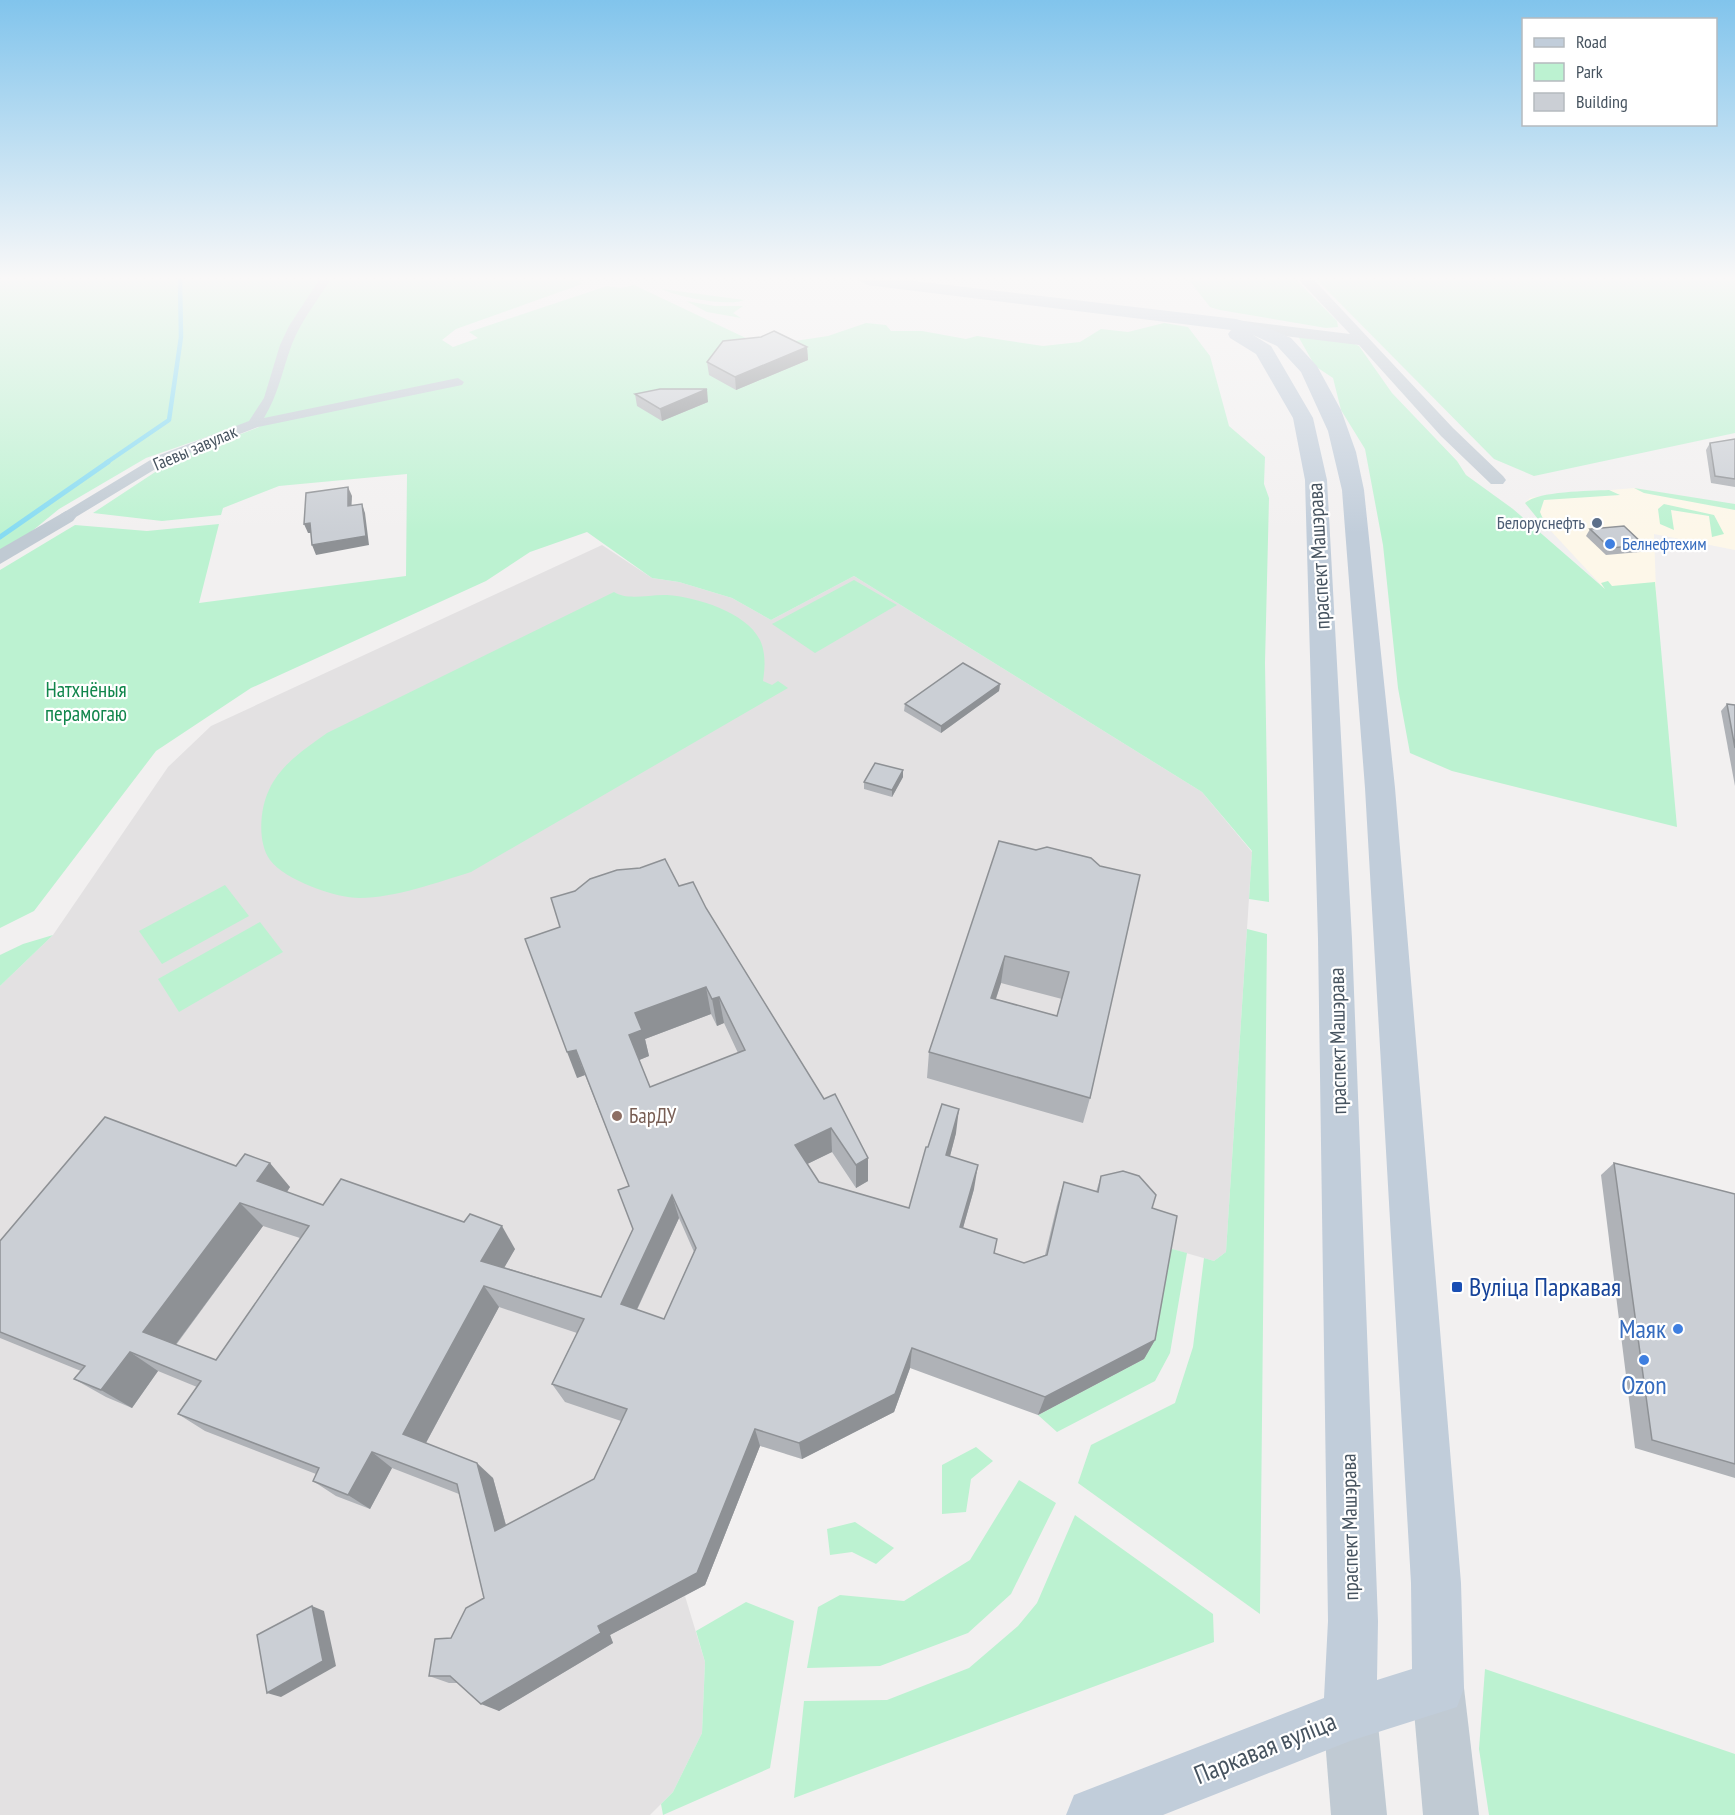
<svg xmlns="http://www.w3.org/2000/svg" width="1735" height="1815" viewBox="0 0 1735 1815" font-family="'PT Sans Narrow',sans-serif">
<rect width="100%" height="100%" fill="#f2f0f0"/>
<path fill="#fdf7e9" d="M1634,488L1735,506V550L1654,534L1657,619L1612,597L1525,503L1530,498L1543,496Z"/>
<path fill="#e3e1e2" d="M602,545L652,578L679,582L732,598L771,620L854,576L1202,792L1252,852L1226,1252L1214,1261L1165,1247L899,1344L910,1369L894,1412L802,1459L785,1454L793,1432L769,1423L705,1585L685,1596L705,1662L702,1733L673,1792L650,1815H0V986L53,935L168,767L211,726Z"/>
<g fill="#bcf2d1">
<path d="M0,280H582L579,282L582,284L456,329L442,340L453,347L478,338L469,332L607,286L621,288L634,285L750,340L795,341L828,336L866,323L886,325L891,331H922L966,339L977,336L1043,346L1080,342L1101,329L1128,332L1164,323L1188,327L1210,356L1229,426L1265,457L1264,484L1269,498L1265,663L1269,902L1249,899L1252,851L1202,792L854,576L771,620L732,598L679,582L652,578L587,532L530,552L486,581L251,688L156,751L34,911L0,928V570L75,525L147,531L219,524L199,603L406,576L407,474L279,486L223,508L221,515L162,521L93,513L175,459L259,427L264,417L146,458L59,509L26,536L0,550Z"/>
<path d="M1189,280H1296L1337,321L1338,327L1326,328L1220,310L1210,307Z"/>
<path d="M1317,280H1735V433L1534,476L1494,459Z"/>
<path d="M662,289L744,300C731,307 676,297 662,289Z"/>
<path d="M686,301L715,306H743L733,313L741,318L707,312Z"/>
<path d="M1332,334L1359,346L1392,393L1457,461L1466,475L1513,509L1605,589L1601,583L1608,581L1612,586L1655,582L1677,827L1452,771L1410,753L1398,688L1383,545L1365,449L1341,410L1333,378L1315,366L1298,336Z"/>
<path d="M1634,488L1735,504V510L1644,493Z"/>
<path d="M1609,490L1620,495L1544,500L1540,512L1543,519H1538L1525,503C1538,491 1589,491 1609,490Z"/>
<path d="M1664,504L1714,515L1724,534L1712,537L1709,516L1671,510L1674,530L1660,524L1658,509Z"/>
<path d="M854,580L897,605L815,653L772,624Z"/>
<path d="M614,592C628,601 650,594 667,595C696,597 746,612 760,640C766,653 765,668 763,681L772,685L778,681L788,688L471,872C439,882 394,898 360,898C335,898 285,880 270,860C257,842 260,808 269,790C280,765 306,748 327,733Z"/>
<path d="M225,885L249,916L162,964L139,931Z"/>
<path d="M260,922L283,952L179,1012L158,979Z"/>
<path d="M1247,929L1267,934L1260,1614L1078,1483L1091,1445L1175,1403L1193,1347L1204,1258L1214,1261L1226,1252Z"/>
<path d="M53,935L0,986V955L23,944Z"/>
<path d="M1165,1247L1187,1253L1170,1353L1155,1381L1057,1432L1038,1415L1144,1359Z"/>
<path d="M976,1447L993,1461L971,1479L966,1512L942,1514V1465Z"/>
<path d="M1019,1480L1056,1503L1011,1594L968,1633L880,1666L807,1668L818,1607L840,1595L904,1601L970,1560Z"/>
<path d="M1075,1515L1213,1614L1214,1642L794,1798L804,1701L887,1700L969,1668L1018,1626L1037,1603Z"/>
<path d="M855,1522L894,1548L876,1564L852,1552L830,1555L827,1529Z"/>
<path d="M746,1602L794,1621L770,1768L663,1815L661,1804L673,1792L702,1733L705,1662L696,1631Z"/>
<path d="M1485,1669L1735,1754V1815H1489L1479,1749Z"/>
</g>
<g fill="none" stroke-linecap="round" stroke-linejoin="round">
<path stroke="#86dbf2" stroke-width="4.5" d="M106,463L169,420L181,337L180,280"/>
<path stroke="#86dbf2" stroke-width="5" d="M0,537L108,462"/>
<path fill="#c0cad3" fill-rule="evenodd" d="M319,280H330C317,301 301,321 292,344C282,371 279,393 264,418L458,378L464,382L462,385L258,427L167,462L71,520H61L59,517L61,514L157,456L249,421L264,398L280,345L289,326Z"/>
<g fill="#c0cad3" fill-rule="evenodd">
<path d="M1299,280H1314L1453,428L1503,476L1506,480L1503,484H1491L1441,436L1359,345L1236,330L1228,325L1236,320L1350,334Z"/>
<path d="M66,511L76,517L73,521L0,564V549Z"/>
</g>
<g fill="#c0cad3" fill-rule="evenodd">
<path d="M1438,1662L1457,1669L1464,1688L1479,1815H1423L1412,1688L1419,1669Z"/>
<path d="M1350,1687L1369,1695L1377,1714L1387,1815H1331L1323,1714L1331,1695Z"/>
</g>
<path fill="#c1cdda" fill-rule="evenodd" d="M858,280H906L1236,319L1273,330L1291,338L1317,366L1341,410L1356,452L1364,490L1395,788L1461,1583L1464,1688L1457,1707L1350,1741L1163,1815H1066L1074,1795L1324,1698L1328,1621L1318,939L1305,480L1293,418L1256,354L1230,338L1228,334L1231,330L867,285ZM1253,335L1277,346L1301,372L1328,431L1342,490L1365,788L1411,1583L1412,1669L1377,1680L1378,1621L1352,939L1327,480L1313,418L1271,346Z"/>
</g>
<g fill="#afb2b7" fill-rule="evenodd">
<path d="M807,347L808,360L736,390L709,375L707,362Z"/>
<path d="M635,394L708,402L662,421L637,406Z"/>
<path d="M1735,439V487L1711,483L1706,450L1710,443Z"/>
<path d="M1590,529L1644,545L1640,552L1606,555L1586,536Z"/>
<path d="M1000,684L999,691L941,733L904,711L905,704Z"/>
<path d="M1727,704L1735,705V786L1721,711Z"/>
<path d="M903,770V777L892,797L864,789V782Z"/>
<path d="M1047,847L1090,1098L1083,1123L927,1078L929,1052L1036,850ZM1001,983L1062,999L1057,1016L996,999Z"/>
<path d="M679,886L706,908L824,1099L868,1158V1181L856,1188L832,1152L807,1164L819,1182L909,1208L928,1147L956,1133L950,1156L974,1189L963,1228L994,1253L1024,1263L1045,1255L1057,1205L1064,1182L1096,1192L1101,1176L1152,1208L1155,1340L1144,1359L1038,1415L910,1368L894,1412L802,1459L760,1446L705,1585L610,1635L613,1643L499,1711L458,1683H449L429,1676L451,1638L484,1598L459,1494L392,1468L370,1509L336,1496L313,1481L316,1474L205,1431L178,1414L197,1387L158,1371L132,1408L106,1397L74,1379L81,1371L0,1338V1241L236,1166L290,1187L287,1192L323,1205L515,1249L504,1267L601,1297L633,1229L629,1186L585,1075L577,1078ZM711,1014L717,1026L724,1023L738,1053L650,1087L639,1060L649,1056L645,1039ZM679,1218L694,1252L664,1319L637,1310ZM263,1226L300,1238L216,1360L176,1345ZM499,1307L577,1333L552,1384L565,1402L621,1421L594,1479L506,1525L493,1478L426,1443Z"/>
<path d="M1614,1163L1735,1194V1478L1635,1448L1601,1175Z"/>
</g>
<g fill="#8e9195">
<path d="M807,347L808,360L736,390L735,377Z"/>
<path d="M707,389L708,402L662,421L660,409Z"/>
<path d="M348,487L352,496L351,516L348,506Z"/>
<path d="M362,504L365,513L369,545L316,555L312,545Z"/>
<path d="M310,523L314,533H308L304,524Z"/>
<path d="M1000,684L999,691L941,733V726Z"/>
<path d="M903,770V777L892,797V790Z"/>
<path d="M1005,956L1001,983L987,1025L991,998Z"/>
<path d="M706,987L711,1014L645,1039L649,1056L637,1061L629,1035L635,1013Z"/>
<path d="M719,997L724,1023L717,1026L712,999Z"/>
<path d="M576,1050L585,1075L577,1078L567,1052Z"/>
<path d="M959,1109L956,1133L944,1179L946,1155Z"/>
<path d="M831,1128L832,1152L797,1169L795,1145Z"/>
<path d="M868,1158V1181L856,1188V1165Z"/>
<path d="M270,1163L290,1187L278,1205L257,1181Z"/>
<path d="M978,1165L974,1189L957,1249L960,1227Z"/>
<path d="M672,1195L679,1218L630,1324L621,1304Z"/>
<path d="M240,1203L263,1226L170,1352L143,1332Z"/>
<path d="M502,1226L515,1249L496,1282L481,1261Z"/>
<path d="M484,1286L499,1307L422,1450L403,1434Z"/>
<path d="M1155,1340L1144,1359L1038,1415L1045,1397Z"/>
<path d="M912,1348L910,1368L894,1412L802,1459L799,1443Z"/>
<path d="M130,1352L158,1371L132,1408L101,1390Z"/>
<path d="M755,1429L760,1446L705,1585L610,1635L613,1643L499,1711L481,1704L598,1626Z"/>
<path d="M372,1452L392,1468L370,1509L348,1495Z"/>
<path d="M477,1463L493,1478L511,1544L495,1531Z"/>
<path d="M312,1606L324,1611L336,1666L281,1697L267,1693Z"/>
</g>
<g fill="#cbcfd5" stroke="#8e9195" stroke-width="1.5" fill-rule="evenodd">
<path d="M774,331L807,347L735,377L707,362L723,341L761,337Z"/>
<path d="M660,389H707L660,409L635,394Z"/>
<path d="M1735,439V479L1715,476L1710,443Z"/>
<path d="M348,487V506L362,504L366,536L312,545L310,523L304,524L306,493Z"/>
<path d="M1624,526L1644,545L1610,548L1590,529Z"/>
<path d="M963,663L1000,684L941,726L905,704Z"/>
<path d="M1727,704L1735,705V748Z"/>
<path d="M875,763L903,770L892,790L864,782Z"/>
<path d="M999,841L1036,850L1047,847L1091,858L1100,866L1140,875L1090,1098L929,1052ZM1005,956L1069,972L1057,1016L991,998Z"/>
<path d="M665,859L679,886L693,882L706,908L824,1099L835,1094L868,1158L856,1165L831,1128L795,1145L819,1182L909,1208L926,1147H928L942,1104L959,1109L946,1155L978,1165L960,1227L997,1239L994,1253L1024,1263L1047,1255L1064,1182L1098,1192L1101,1176L1123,1171L1139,1176L1156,1195L1152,1208L1177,1216L1155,1340L1045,1397L912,1348L895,1394L799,1443L755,1429L697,1573L598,1626L601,1633L481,1704L450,1676H429L435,1639L451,1638L466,1608L484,1598L457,1484L372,1452L348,1495L313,1481L319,1468L178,1414L201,1381L130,1352L101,1390L74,1379L85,1366L0,1332V1241L105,1117L236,1166L245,1154L270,1163L257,1181L323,1205L341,1179L464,1222L470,1214L502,1226L481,1261L601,1297L633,1229L618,1190L629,1186L576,1050L567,1052L525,939L560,927L551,898L575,891L590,879L617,870L640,868ZM706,987L712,999L719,997L745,1050L650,1087L629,1035L642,1030L635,1013ZM672,1195L696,1248L664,1319L621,1304ZM240,1203L309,1226L216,1360L143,1332ZM484,1286L584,1319L552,1384L627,1409L594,1479L495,1531L477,1463L403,1434Z"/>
<path d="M1614,1163L1735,1194V1464L1652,1440Z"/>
<path d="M312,1606L323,1661L267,1693L257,1635Z"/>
</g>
<linearGradient id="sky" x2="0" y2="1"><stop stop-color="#81c4ec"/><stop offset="0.52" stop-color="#f9f8f8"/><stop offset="1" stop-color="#f9f8f8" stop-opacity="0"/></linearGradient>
<rect width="1735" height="534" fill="url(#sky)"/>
<circle fill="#5c6f8a" stroke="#fff" stroke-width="2" cx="1597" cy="523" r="6"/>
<g fill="#3f7fe0" stroke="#fff" stroke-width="2">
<circle cx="1610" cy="544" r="6"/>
<circle cx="1678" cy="1329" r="6"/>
<circle cx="1644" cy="1360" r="6"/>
</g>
<circle fill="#8d6e63" stroke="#fff" stroke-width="2" cx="617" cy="1116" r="6"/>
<rect fill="#1a4fb4" stroke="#fff" stroke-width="2" x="1451" y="1281" width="12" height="12" rx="3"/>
<g text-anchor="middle" stroke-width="4.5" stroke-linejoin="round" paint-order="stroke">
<g font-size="18" fill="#46535f" stroke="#fff">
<text transform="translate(195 448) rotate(-23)" y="6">Гаевы завулак</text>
</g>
<g font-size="18" fill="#4e5e75" stroke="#fff" text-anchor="end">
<text x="1585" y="529">Белоруснефть</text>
</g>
<g font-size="18" fill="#366cbe" stroke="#fff" text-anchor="start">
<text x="1622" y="550">Белнефтехим</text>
</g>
<g font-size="21" fill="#46535f" stroke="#fff">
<text transform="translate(1319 556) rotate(-93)" y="7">праспект Машэрава</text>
<text transform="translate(1338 1041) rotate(-91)" y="7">праспект Машэрава</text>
<text transform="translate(1350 1527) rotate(-91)" y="7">праспект Машэрава</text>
</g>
<g font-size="21" fill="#11864c" stroke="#fff">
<text x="86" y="697">Натхнёныя<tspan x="86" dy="24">перамогаю</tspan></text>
</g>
<g font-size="21" fill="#785e54" stroke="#fff" text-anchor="start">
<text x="629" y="1123">БарДУ</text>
</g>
<g font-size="26" fill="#164399" stroke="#fff" text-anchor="start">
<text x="1469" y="1296">Вуліца Паркавая</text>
</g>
<g font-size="26" fill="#366cbe" stroke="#fff" text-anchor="end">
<text x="1666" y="1338">Маяк</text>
<text x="1644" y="1394" text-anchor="middle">Ozon</text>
</g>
<g font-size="26" fill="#46535f" stroke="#fff">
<text transform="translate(1265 1748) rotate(-22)" y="9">Паркавая вуліца</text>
</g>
</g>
<rect x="1522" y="18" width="195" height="108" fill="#ffffff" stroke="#b5babf" stroke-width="1.5"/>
<rect x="1534" y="38" width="30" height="9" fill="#c1cdda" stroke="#b5babf" stroke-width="1.5"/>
<text x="1576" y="48" font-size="18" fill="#46535f">Road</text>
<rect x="1534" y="63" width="30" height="18" fill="#bcf2d1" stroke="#b5babf" stroke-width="1.5"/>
<text x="1576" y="78" font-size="18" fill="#46535f">Park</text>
<rect x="1534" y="93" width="30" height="18" fill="#cbcfd5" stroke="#b5babf" stroke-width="1.5"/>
<text x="1576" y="108" font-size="18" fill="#46535f">Building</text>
</svg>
